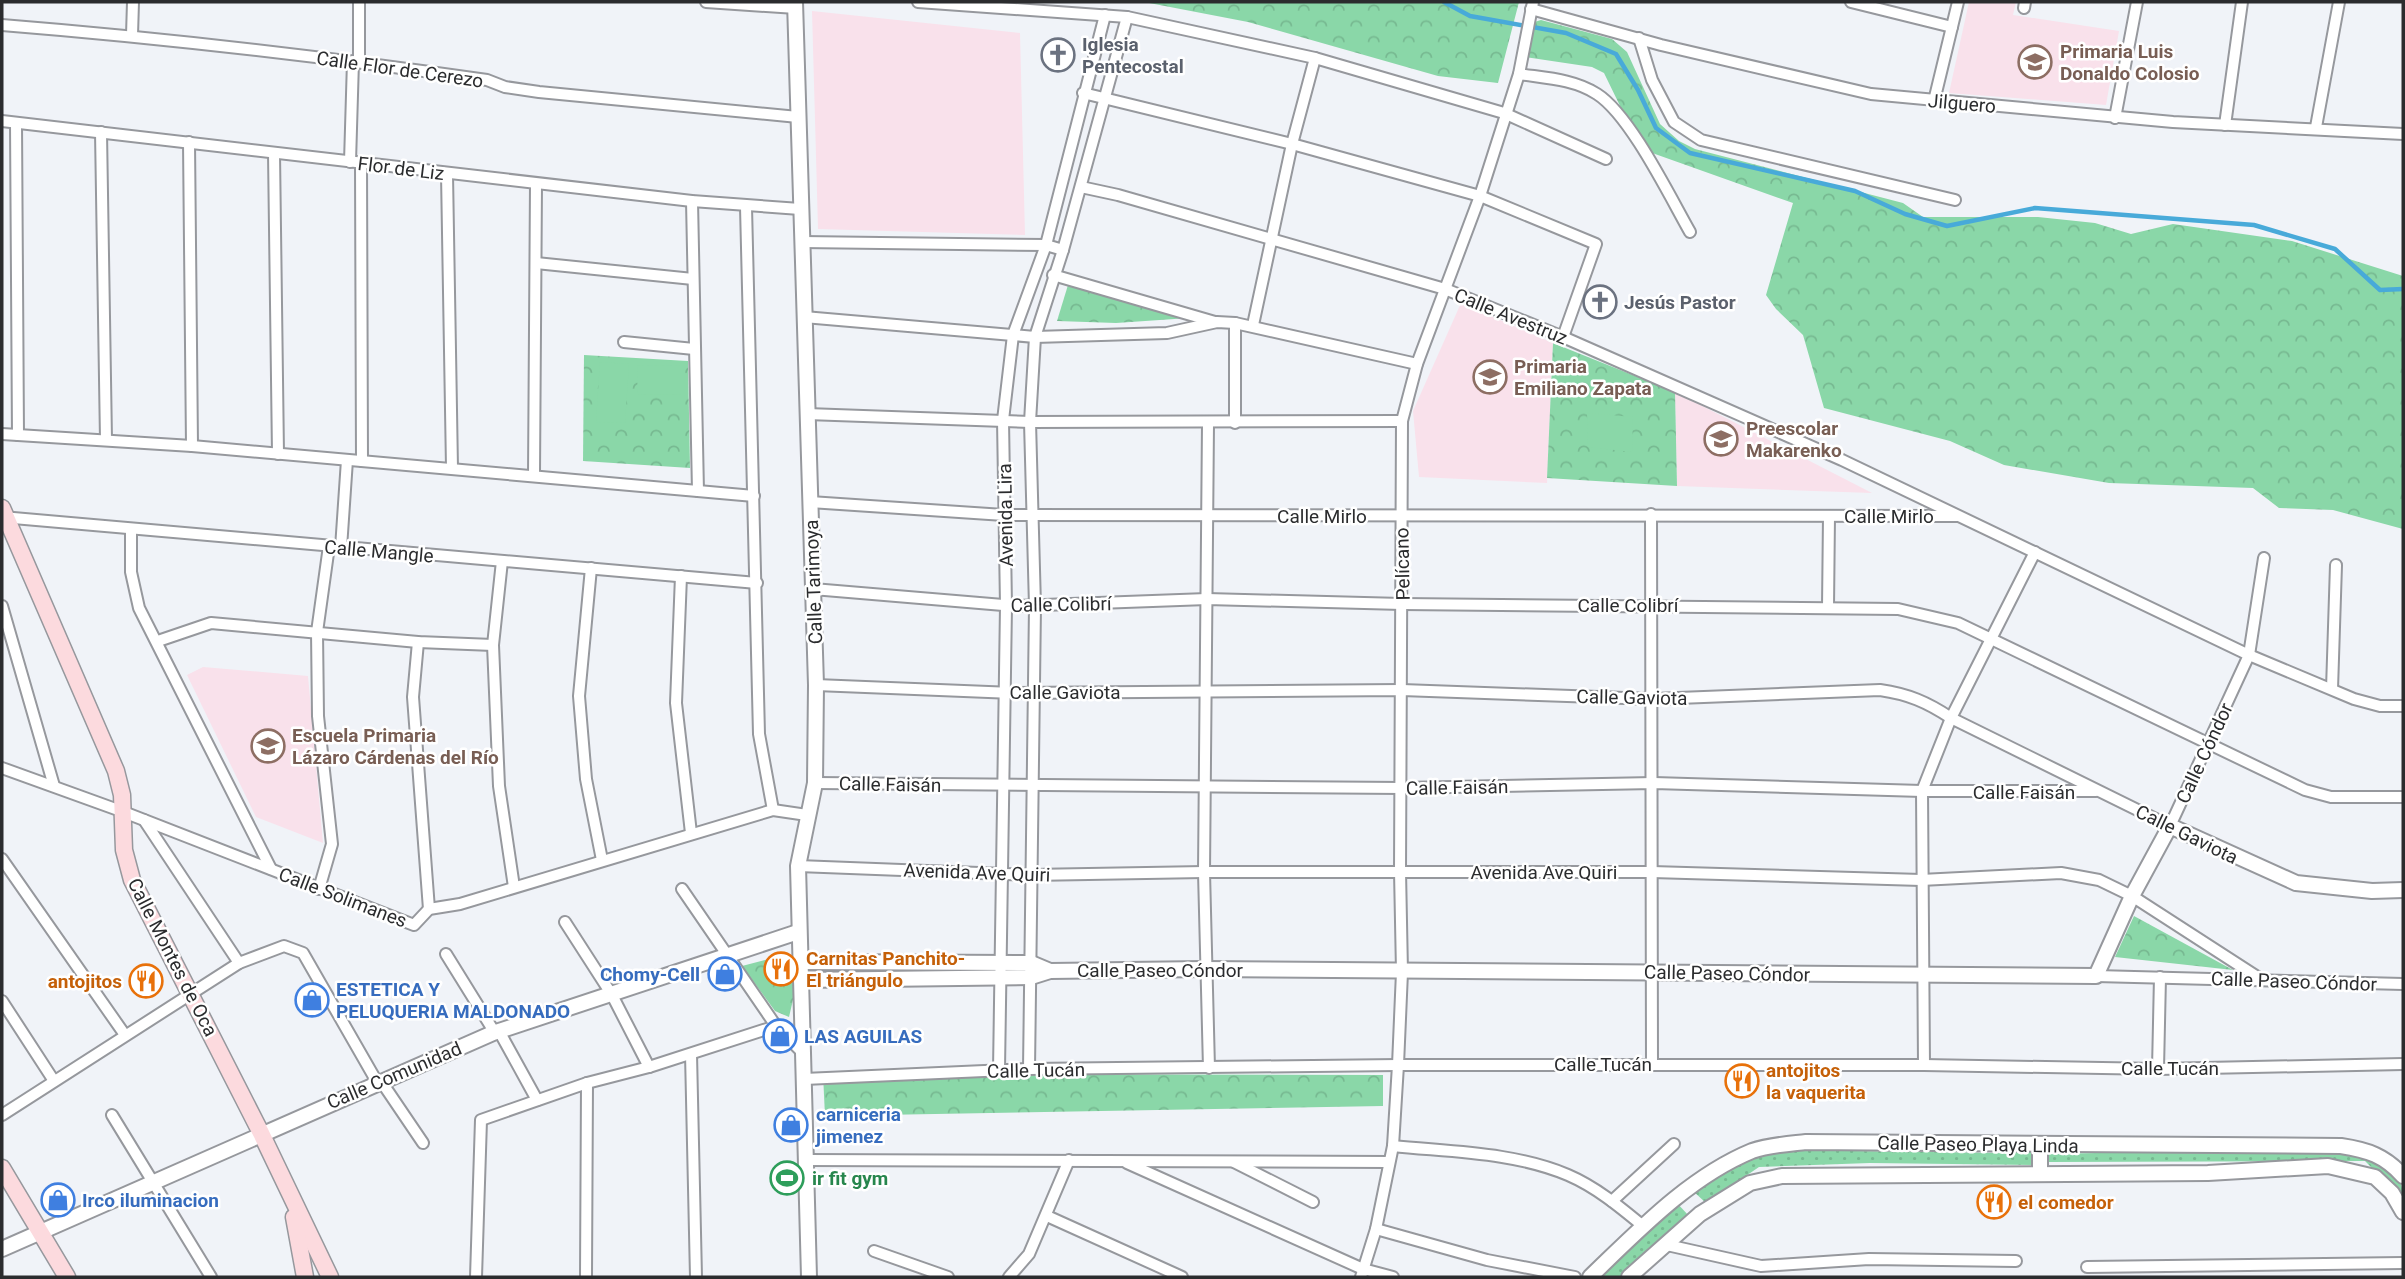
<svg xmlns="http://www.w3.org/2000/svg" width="2405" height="1279" viewBox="0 0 2405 1279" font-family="Roboto,sans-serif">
<defs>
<pattern id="grass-dots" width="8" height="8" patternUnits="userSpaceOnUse" patternTransform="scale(1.75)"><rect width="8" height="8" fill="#8ad7a8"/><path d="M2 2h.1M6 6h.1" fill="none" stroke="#77b991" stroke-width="1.8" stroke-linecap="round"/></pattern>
<pattern id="park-crowns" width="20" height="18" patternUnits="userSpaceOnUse" patternTransform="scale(1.75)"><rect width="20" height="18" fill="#8ad7a8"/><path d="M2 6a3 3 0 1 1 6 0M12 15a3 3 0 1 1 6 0" fill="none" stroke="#77b991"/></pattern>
</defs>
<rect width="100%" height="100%" fill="#f0f3f8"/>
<g fill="#f9e1eb">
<path d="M1969,2H2016L2013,15L2119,31L2106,105L1949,93Z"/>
<path d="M812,11L1020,33L1025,235L818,229Z"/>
<path d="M1461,303L1553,343L1547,483L1419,477L1413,411Z"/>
<path d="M1675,392L1872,493L1677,486Z"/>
<path d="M203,667L308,676L323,843L256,817L187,675Z"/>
</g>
<g fill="url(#grass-dots)">
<path d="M2034,1147V1165L1870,1163L1759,1167L1706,1203L1693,1191L1743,1159L1780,1150L2006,1153Z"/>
<path d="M2337,1148C2370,1157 2403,1157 2403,1199L2365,1161L2047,1162L2048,1154Z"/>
<path d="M1676,1202L1689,1216L1621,1277H1597Z"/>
</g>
<g fill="url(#park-crowns)">
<path d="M1144,2H1519L1498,83L1438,76L1248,22Z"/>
<path d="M1541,20L1612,39L1627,52L1660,124L1679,141L1695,149L1903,203L1923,217H2038L2095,223L2131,234L2173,224L2292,241L2403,276V529L2333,510L2279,508L2253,488L2109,483L2004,465L1950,441L1824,408L1803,335L1776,309L1766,295L1793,203L1641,149L1604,73L1592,67L1525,57L1531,23Z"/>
<path d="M1068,285L1189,318L1116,323L1057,321Z"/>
<path d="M1553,343L1675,392L1677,486L1547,478Z"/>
<path d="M584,355L688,361L690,468L583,461Z"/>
<path d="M2134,916L2233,970L2115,957Z"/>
<path d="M776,957L796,987L789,1017L775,1011L742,966Z"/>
<path d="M823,1074L1383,1075V1106L825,1116Z"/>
</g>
<g fill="#8ad7a8">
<path d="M600,362L629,364L625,423L596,422Z"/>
<path d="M638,365L681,366V395L637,394Z"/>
<path d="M1587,413L1633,417L1632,452L1588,447Z"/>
</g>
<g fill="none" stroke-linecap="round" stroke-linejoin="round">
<path stroke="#48aad9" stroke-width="4.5" d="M1444,2L1470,16L1566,33L1616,54L1638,90L1656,128L1690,153L1855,191L1905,214L1947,226L2035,208L2254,225L2335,249L2380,290L2403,289"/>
<defs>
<g id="minor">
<path d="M706,2L796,8"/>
<path d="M918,2L1127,17L1315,58L1504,113L1606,159"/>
<path d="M1851,2L1952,27"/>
<path d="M2024,8L2025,2"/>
<path d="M1531,9L1661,45L1871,94L2173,122L2403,134"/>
<path d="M2,25C164,38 326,57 487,80L505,87L539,92L798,117"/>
<path d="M132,35L133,2"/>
<path d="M1639,38L1652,80L1674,122L1701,140L1955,200"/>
<path d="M359,62V2"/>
<path d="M1519,74C1545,78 1574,79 1597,94C1630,115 1669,195 1690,232"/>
<path d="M1083,93L1292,144L1480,196L1596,244L1563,337"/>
<path d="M1934,101L1958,2"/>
<path d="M2115,118L2137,2"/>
<path d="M2,121L692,201L800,209"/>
<path d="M16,123L18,435"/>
<path d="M2225,125L2242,2"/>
<path d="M2316,127L2339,2"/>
<path d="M101,132L106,440"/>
<path d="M189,142L192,446"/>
<path d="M274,153L278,454"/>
<path d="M350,162L353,61"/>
<path d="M361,163L362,461"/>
<path d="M447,174L452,468"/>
<path d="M1081,187L1118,195L1445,289L1563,337L1842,460L2249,655L2354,699L2380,706H2403"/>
<path d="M692,201L698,491"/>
<path d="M746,207L759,734L773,810"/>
<path d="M802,242L1046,245L1063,250"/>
<path d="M536,263L693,279"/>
<path d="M1053,275L1215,322"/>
<path d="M804,317L1035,337L1167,333L1217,322L1235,323L1417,364"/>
<path d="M1235,323V423"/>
<path d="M1253,325L1292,144L1315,58"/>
<path d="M624,342L694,349"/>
<path d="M807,414L1030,422L1402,421"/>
<path d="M1208,424L1204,872L1209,1068"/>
<path d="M2,434L192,446L754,496"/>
<path d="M534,475L536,184"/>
<path d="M810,502L1004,515L1957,516"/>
<path d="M1651,514L1652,1064"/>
<path d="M2,517L757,583"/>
<path d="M131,529V572L139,608L271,869"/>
<path d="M341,548L347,460"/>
<path d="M502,561L493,645L499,786L514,887"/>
<path d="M591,568L579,696L586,779L602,860"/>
<path d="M681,576L676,703L691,833"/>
<path d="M813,589L1015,606L1207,599L1402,604L1898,609L1958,623L2305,790L2331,797H2403"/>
<path d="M2,606L54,786"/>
<path d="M1828,607L1829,516"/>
<path d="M158,641L211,623L418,642L493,645"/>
<path d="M418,642L413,697L429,909"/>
<path d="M816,685L1013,693L1402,690L1653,699L1880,690C1908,694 1927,702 1951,718L2170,826L2249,655L2264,558"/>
<path d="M2332,689L2336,565"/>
<path d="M2,768L121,811L414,925L429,909L460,904L773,810L807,815"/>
<path d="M815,783L1402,788L1654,783L1922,791H2096"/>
<path d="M144,820L239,963"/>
<path d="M2,859L125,1035"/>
<path d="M798,866L1031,875L1204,872H1652L1921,880L2061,873L2099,880L2132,896L2262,980"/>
<path d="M319,889L332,844L318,716L317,632L329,546"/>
<path d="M682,889L776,1026"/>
<path d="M565,922L612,995L649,1067"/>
<path d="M446,954L495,1033"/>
<path d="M2096,976L2403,984"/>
<path d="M2,1001L54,1081"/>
<path d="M499,1031L537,1100"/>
<path d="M691,1054L696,1277"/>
<path d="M1924,1065L1922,791L1951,718L2035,552"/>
<path d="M1029,1069L1035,606L1030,422L1035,337L1063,250L1127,17"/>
<path d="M2158,1069L2160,977"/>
<path d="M999,1070L1006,606L1003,420L1013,335L1046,245L1105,15"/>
<path d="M804,1079L1029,1069L1398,1065H1924L2158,1069L2403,1064"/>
<path d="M381,1081L423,1143"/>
<path d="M2,1115L239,963L284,946L303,953L377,1082"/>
<path d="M112,1115L211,1277"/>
<path d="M1393,1146C1450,1152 1514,1152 1568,1175C1596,1187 1620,1207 1643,1226"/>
<path d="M806,1160L1389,1162"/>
<path d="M1234,1162L1313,1202"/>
<path d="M1127,1163L1363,1269L1393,1277"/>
<path d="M1612,1201L1674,1144"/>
<path d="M1047,1216L1182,1277"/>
<path d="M1376,1229L1487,1260L1575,1277"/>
<path d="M1667,1245L1761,1266L1869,1259L2016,1261"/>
<path d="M874,1251L948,1277"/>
<path d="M2087,1267L2403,1263"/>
<path d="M476,1277L481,1120L587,1083L649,1067L776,1026L801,1051"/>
<path d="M586,1277L587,1083"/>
<path d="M1009,1277L1029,1254L1069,1160"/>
<path d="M1361,1277L1376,1229L1393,1146L1398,1065L1402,972L1400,871L1402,421L1417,364L1480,196L1519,74L1533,2"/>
</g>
<g id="tertiary">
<path d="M795,2L816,685L815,783L798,866L809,1277"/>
<path d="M800,962L1031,963L1050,971"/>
<path d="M801,980L1031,977L1050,971L1204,969L2096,976L2132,896L2170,826L2296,883L2372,891L2403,890"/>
<path d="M2040,1174V1146"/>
<path d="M2,1249L493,1033L798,932"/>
<path d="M1590,1277C1638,1231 1689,1177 1752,1151C1769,1145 1788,1144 1806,1142L2341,1146C2368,1150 2385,1156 2403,1176"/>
<path d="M1629,1277L1700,1214L1750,1183L1782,1176L2208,1173L2328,1166L2375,1177L2392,1193L2403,1212"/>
</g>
<g id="secondary">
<path d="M2,508L116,771L122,795L124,850L132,880L261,1133L330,1277"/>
<path d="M2,1168L67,1277"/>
<path d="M294,1217L305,1277"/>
</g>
</defs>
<use href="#minor" stroke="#96989d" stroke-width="14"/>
<use href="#tertiary" stroke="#96989d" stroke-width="18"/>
<use href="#secondary" stroke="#96989d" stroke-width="19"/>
<use href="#minor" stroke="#fff" stroke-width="10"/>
<use href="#tertiary" stroke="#fff" stroke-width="14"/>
<use href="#secondary" stroke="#fcdade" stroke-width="16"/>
</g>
<defs>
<symbol id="church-ring" viewBox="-11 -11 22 22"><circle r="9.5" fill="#fff" stroke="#6b7280" stroke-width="1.5"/><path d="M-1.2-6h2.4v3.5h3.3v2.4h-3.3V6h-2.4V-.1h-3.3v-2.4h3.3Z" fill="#6b7280"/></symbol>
<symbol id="school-ring" viewBox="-11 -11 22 22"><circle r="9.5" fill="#fff" stroke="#8d6e63" stroke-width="1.5"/><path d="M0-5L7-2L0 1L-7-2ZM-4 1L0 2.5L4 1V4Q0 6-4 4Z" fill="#8d6e63"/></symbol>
<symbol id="restaurant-ring" viewBox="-11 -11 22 22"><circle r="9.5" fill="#fff" stroke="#e8710a" stroke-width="1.5"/><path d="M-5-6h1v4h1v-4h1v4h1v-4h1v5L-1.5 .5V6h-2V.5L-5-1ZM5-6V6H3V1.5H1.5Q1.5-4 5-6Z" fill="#e8710a"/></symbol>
<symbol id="shop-ring" viewBox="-11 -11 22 22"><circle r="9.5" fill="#fff" stroke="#3f7fe0" stroke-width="1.5"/><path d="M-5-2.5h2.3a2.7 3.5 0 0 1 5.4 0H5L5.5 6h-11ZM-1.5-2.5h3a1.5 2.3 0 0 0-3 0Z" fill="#3f7fe0"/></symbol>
<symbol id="stadium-ring" viewBox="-11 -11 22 22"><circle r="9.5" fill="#fff" stroke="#2e9e5b" stroke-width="1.5"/><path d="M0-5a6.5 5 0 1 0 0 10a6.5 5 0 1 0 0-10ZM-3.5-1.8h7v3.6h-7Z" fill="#2e9e5b"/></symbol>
</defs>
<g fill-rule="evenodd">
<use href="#church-ring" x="1039" y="36" width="38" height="38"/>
<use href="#school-ring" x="2016" y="43" width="38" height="38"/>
<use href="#church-ring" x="1581" y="283" width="38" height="38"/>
<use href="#school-ring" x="1471" y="358" width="38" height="38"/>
<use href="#school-ring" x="1702" y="420" width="38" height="38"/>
<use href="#school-ring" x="249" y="727" width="38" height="38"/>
<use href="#restaurant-ring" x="762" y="950" width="38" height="38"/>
<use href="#shop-ring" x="706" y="955" width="38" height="38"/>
<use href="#restaurant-ring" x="127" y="962" width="38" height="38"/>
<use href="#shop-ring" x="293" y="981" width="38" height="38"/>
<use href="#shop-ring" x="761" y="1017" width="38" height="38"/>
<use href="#restaurant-ring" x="1723" y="1062" width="38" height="38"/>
<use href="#shop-ring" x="772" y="1106" width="38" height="38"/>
<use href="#stadium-ring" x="768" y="1159" width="38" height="38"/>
<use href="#shop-ring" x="39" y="1181" width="38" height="38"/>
<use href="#restaurant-ring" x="1975" y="1183" width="38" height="38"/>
</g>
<g text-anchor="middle" stroke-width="5" stroke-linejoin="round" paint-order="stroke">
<g font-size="19" font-weight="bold" fill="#5b616d" stroke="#fff" text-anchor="start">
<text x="1082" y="51">Iglesia<tspan x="1082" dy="22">Pentecostal</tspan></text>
<text x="1624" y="309">Jesús Pastor</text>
</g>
<g font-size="19" font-weight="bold" fill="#785e54" stroke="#fff" text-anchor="start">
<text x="2060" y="58">Primaria Luis<tspan x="2060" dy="22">Donaldo Colosio</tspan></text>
<text x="1514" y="373">Primaria<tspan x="1514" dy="22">Emiliano Zapata</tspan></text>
<text x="1746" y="435">Preescolar<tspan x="1746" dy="22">Makarenko</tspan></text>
<text x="292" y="742">Escuela Primaria<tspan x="292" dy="22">Lázaro Cárdenas del Río</tspan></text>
</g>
<g font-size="19" fill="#2b2c2e" stroke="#fff">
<text transform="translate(400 69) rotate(8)" y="7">Calle Flor de Cerezo</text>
<text transform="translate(1962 103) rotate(5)" y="7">Jilguero</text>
<text transform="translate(401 168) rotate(7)" y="7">Flor de Liz</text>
<text transform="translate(1511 316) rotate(22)" y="7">Calle Avestruz</text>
<text transform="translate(1005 515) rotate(-91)" y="7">Avenida Lira</text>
<text x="1322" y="523">Calle Mirlo</text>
<text x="1889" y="523">Calle Mirlo</text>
<text transform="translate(379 551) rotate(5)" y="7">Calle Mangle</text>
<text transform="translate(1402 564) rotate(-91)" y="7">Pelícano</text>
<text transform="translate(813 582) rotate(-92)" y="7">Calle Tarimoya</text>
<text transform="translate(1061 604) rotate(-1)" y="7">Calle Colibrí</text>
<text x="1628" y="612">Calle Colibrí</text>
<text x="1065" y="699">Calle Gaviota</text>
<text transform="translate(1632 697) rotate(1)" y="7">Calle Gaviota</text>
<text transform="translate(2204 753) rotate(-65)" y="7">Calle Cóndor</text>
<text transform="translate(890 784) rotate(1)" y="7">Calle Faisán</text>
<text transform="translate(1457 787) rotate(-1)" y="7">Calle Faisán</text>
<text x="2024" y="799">Calle Faisán</text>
<text transform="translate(2187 834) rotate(26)" y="7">Calle Gaviota</text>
<text transform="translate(977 872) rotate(2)" y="7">Avenida Ave Quiri</text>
<text x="1544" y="879">Avenida Ave Quiri</text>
<text transform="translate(343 897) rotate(21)" y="7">Calle Solimanes</text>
<text transform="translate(173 957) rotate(63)" y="7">Calle Montes de Oca</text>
<text x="1160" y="977">Calle Paseo Cóndor</text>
<text transform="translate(1727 973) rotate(1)" y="7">Calle Paseo Cóndor</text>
<text transform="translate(2294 981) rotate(2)" y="7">Calle Paseo Cóndor</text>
<text x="1603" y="1071">Calle Tucán</text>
<text x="2170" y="1075">Calle Tucán</text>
<text transform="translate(1036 1070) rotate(-1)" y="7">Calle Tucán</text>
<text transform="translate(394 1075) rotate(-23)" y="7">Calle Comunidad</text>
<text transform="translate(1978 1144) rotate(1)" y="7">Calle Paseo Playa Linda</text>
</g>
<g font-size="19" font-weight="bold" fill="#c56008" stroke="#fff" text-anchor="start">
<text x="806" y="965">Carnitas Panchito-<tspan x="806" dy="22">El triángulo</tspan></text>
<text x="122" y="988" text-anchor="end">antojitos</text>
<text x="1766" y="1077">antojitos<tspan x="1766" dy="22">la vaquerita</tspan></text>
<text x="2018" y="1209">el comedor</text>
</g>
<g font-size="19" font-weight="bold" fill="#366cbe" stroke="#fff" text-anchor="start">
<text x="700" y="981" text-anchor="end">Chomy-Cell</text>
<text x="336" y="996">ESTETICA Y<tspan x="336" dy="22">PELUQUERIA MALDONADO</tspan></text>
<text x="804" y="1043">LAS AGUILAS</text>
<text x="816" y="1121">carniceria<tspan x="816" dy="22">jimenez</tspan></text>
<text x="82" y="1207">Irco iluminacion</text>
</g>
<g font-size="19" font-weight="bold" fill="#27864d" stroke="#fff" text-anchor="start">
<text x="812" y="1185">ir fit gym</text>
</g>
</g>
<rect width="2405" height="1279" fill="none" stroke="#2b2c2e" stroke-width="7"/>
</svg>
